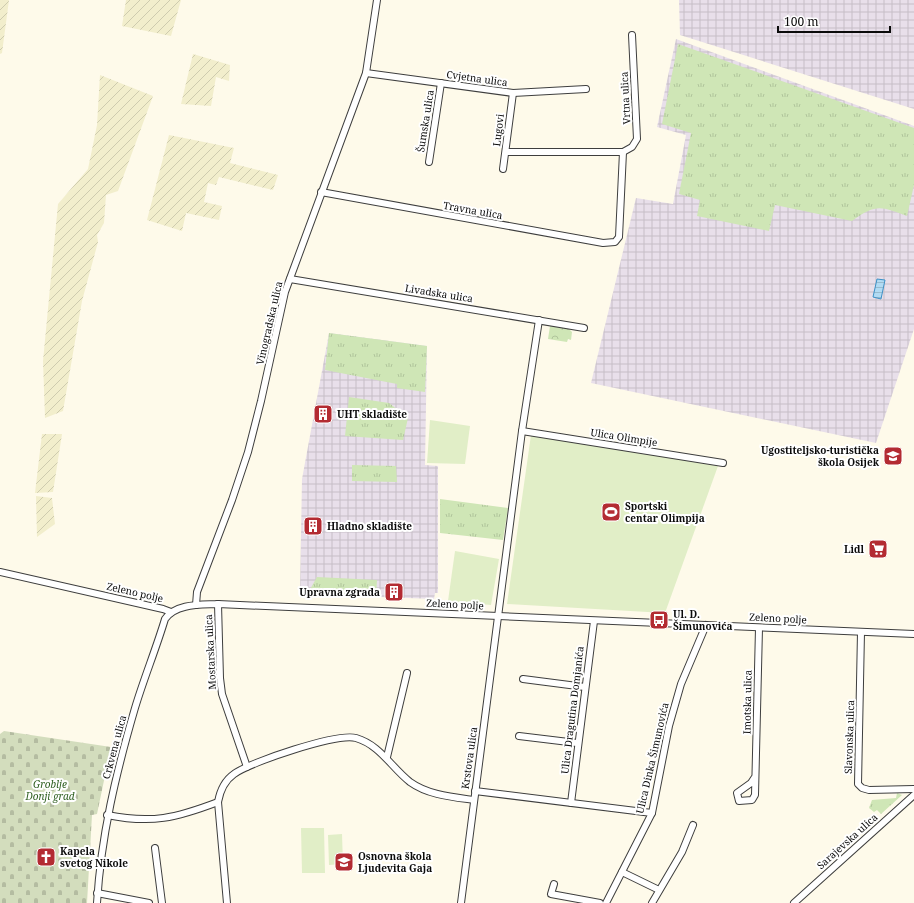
<svg xmlns="http://www.w3.org/2000/svg" width="914" height="903" viewBox="0 0 914 903" font-family="'Noto Serif',serif">
<defs>
<pattern id="industrial-grid" width="8" height="8" patternUnits="userSpaceOnUse"><rect width="8" height="8" fill="#e8dfea"/><path d="M0 4h8M4 0v8" fill="none" stroke="#c6bec7"/></pattern>
<pattern id="farmland-furrows" width="10" height="10" patternUnits="userSpaceOnUse"><rect width="10" height="10" fill="#f2eecc"/><path d="M-1 1l2-2M0 10L10 0M9 11l2-2" fill="none" stroke="#cecbae"/></pattern>
<pattern id="grass-tufts" width="24" height="20" patternUnits="userSpaceOnUse"><rect width="24" height="20" fill="#cfe6b6"/><path d="M3 7l-1-3M5 7V3M7 7l1-3M15 17l-1-3M17 17v-4M19 17l1-3" fill="none" stroke="#b0c49b"/></pattern>
<pattern id="cemetery-stones" width="16" height="16" patternUnits="userSpaceOnUse"><rect width="16" height="16" fill="#d3ddbd"/><path d="M2 7V4a2 2 0 0 1 4 0v3zM10 15v-3a2 2 0 0 1 4 0v3z" fill="#b4bca1"/></pattern>
<pattern id="park-crowns" width="20" height="18" patternUnits="userSpaceOnUse"><rect width="20" height="18" fill="#cfe6b6"/><path d="M2 6a3 3 0 1 1 6 0M12 15a3 3 0 1 1 6 0" fill="none" stroke="#b0c49b"/></pattern>
<pattern id="water-rules" width="6" height="5" patternUnits="userSpaceOnUse"><rect width="6" height="5" fill="#b1dbf3"/><path d="M0 2.5h6" fill="none" stroke="#97bbcf"/></pattern>
</defs>
<rect width="100%" height="100%" fill="#fefaea"/>
<g fill="url(#industrial-grid)">
<path d="M679,0H914V109L680,35Z"/>
<path d="M676,39L914,126V329L876,443L591,383L636,198L673,204L686,135L657,127Z"/>
<path d="M329,333L427,346L425,465L438,466V593H435L434,599L300,594L302,479Z"/>
</g>
<g fill="url(#farmland-furrows)">
<path d="M0,0H9L2,53L0,54Z"/>
<path d="M126,0H181L171,36L122,26Z"/>
<path d="M193,54L230,65L229,81L216,77L211,106L181,104Z"/>
<path d="M100,75L153,96L118,191L106,195L104,223L97,235L98,242L82,301L63,411L45,418L43,361L58,204L88,169L97,125Z"/>
<path d="M169,135L234,148L230,163L278,175L273,190L219,177L216,185L208,183L204,202L222,206L219,220L186,213L182,231L147,220Z"/>
<path d="M42,434H62L53,492L35,493Z"/>
<path d="M36,496L52,498L55,524L37,537Z"/>
</g>
<g fill="url(#grass-tufts)">
<path d="M678,44L914,128V185L907,216C881,207 877,203 852,221L775,205L769,231L697,216L700,200L679,194L691,133L662,124Z"/>
<path d="M329,333L427,346L425,392L397,388V384L325,370Z"/>
<path d="M349,397L389,403L408,418L403,440L345,436Z"/>
<path d="M352,465L396,466L397,482L352,481Z"/>
<path d="M440,499L508,508L503,540L440,533Z"/>
<path d="M317,577L377,580L376,595L308,593Z"/>
<path d="M897,793L902,795L881,814L877,810L874,812L869,808L872,800L896,798Z"/>
</g>
<path fill="url(#cemetery-stones)" d="M4,731L111,747L97,814L92,815L87,903H0V734Z"/>
<path fill="url(#park-crowns)" d="M550,326L569,329L572,332L571,340L568,339L567,342L548,339Z"/>
<g fill="#e1eec7">
<path d="M430,420L470,426L465,464L427,463Z"/>
<path d="M531,435L718,466L665,613L507,604Z"/>
<path d="M455,551L499,559L491,605L448,601Z"/>
<path d="M301,828H324L325,873H302Z"/>
<path d="M342,834L343,864L329,865L328,835Z"/>
</g>
<path fill="url(#water-rules)" stroke="#3c90c6" d="M877,279L885,280L881,299L873,297Z"/>
<g fill="none" stroke-linecap="round" stroke-linejoin="round">
<defs>
<g id="street">
<path d="M366,73L513,93L586,89"/>
<path d="M506,152H623"/>
<path d="M429,162L441,83"/>
<path d="M503,169L513,93"/>
<path d="M321,192L603,243L615,242L619,237L623,152L632,147L637,139L632,35"/>
<path d="M290,279L584,328"/>
<path d="M522,431L723,463"/>
<path d="M0,572L163,609L171,612"/>
<path d="M218,604L220,678L222,694L247,767"/>
<path d="M196,605L197,592L232,500L248,452L261,401L285,292L366,73L377,0"/>
<path d="M861,632L858,784L862,788L869,790L914,789"/>
<path d="M523,679L585,687"/>
<path d="M519,736L577,743"/>
<path d="M387,757L407,673"/>
<path d="M755,777L751,783L737,793L739,801L752,800L755,795L759,628"/>
<path d="M475,791L652,813"/>
<path d="M571,803L594,621"/>
<path d="M107,815C152,824 176,818 218,802"/>
<path d="M155,848L162,903"/>
<path d="M622,872L659,890"/>
<path d="M554,884L551,894L600,903"/>
<path d="M97,893L149,903"/>
<path d="M97,903C101,836 116,773 135,708C144,678 156,649 165,619C176,603 202,605 218,604L914,634"/>
<path d="M227,903L218,802C220,791 224,781 234,774C250,762 337,733 356,738C380,745 391,767 410,782C428,795 452,797 474,800"/>
<path d="M461,903L522,431L539,320"/>
<path d="M606,903L652,813L669,726L681,684L706,625"/>
<path d="M652,903L682,852L693,825"/>
<path d="M794,903L914,795"/>
</g>
</defs>
<use href="#street" stroke="#3e3e3e" stroke-width="8"/>
<use href="#street" stroke="#fff" stroke-width="6"/>
</g>
<defs>
<symbol id="building-square" viewBox="-11 -11 22 22"><rect x="-9" y="-9" width="18" height="18" rx="4" fill="#b32b32" stroke="#fff"/><path d="M-4-6H4V6H1V3H-1V6H-4ZM-2.5-4.3h1.7v1.8h-1.7ZM.8-4.3h1.7v1.8H.8ZM-2.5-1h1.7V.8h-1.7ZM.8-1h1.7V.8H.8Z" fill="#fff"/></symbol>
<symbol id="school-square" viewBox="-11 -11 22 22"><rect x="-9" y="-9" width="18" height="18" rx="4" fill="#b32b32" stroke="#fff"/><path d="M0-5L7-2L0 1L-7-2ZM-4 1L0 2.5L4 1V4Q0 6-4 4Z" fill="#fff"/></symbol>
<symbol id="stadium-square" viewBox="-11 -11 22 22"><rect x="-9" y="-9" width="18" height="18" rx="4" fill="#b32b32" stroke="#fff"/><path d="M0-5a6.5 5 0 1 0 0 10a6.5 5 0 1 0 0-10ZM-3.5-1.8h7v3.6h-7Z" fill="#fff"/></symbol>
<symbol id="supermarket-square" viewBox="-11 -11 22 22"><rect x="-9" y="-9" width="18" height="18" rx="4" fill="#b32b32" stroke="#fff"/><path d="M-6-5.5h2.5l.6 2H6L4.5 2H-2.5L-4.4-4H-6ZM-1.5 3.2a1.3 1.3 0 1 0 .1 0ZM3 3.2a1.3 1.3 0 1 0 .1 0Z" fill="#fff"/></symbol>
<symbol id="bus-square" viewBox="-11 -11 22 22"><rect x="-9" y="-9" width="18" height="18" rx="4" fill="#b32b32" stroke="#fff"/><path d="M-5-6H5V4H4V6H2V4H-2V6H-4V4H-5ZM-3.5-4V0h7V-4ZM-3.5 1.2v1.5H-2V1.2ZM2 1.2v1.5H3.5V1.2Z" fill="#fff"/></symbol>
<symbol id="church-square" viewBox="-11 -11 22 22"><rect x="-9" y="-9" width="18" height="18" rx="4" fill="#b32b32" stroke="#fff"/><path d="M-1.2-6h2.4v3.5h3.3v2.4h-3.3V6h-2.4V-.1h-3.3v-2.4h3.3Z" fill="#fff"/></symbol>
</defs>
<g fill-rule="evenodd">
<use href="#building-square" x="312" y="403" width="22" height="22"/>
<use href="#school-square" x="882" y="445" width="22" height="22"/>
<use href="#stadium-square" x="600" y="501" width="22" height="22"/>
<use href="#building-square" x="302" y="515" width="22" height="22"/>
<use href="#supermarket-square" x="867" y="538" width="22" height="22"/>
<use href="#building-square" x="383" y="581" width="22" height="22"/>
<use href="#bus-square" x="648" y="609" width="22" height="22"/>
<use href="#church-square" x="35" y="846" width="22" height="22"/>
<use href="#school-square" x="333" y="851" width="22" height="22"/>
</g>
<g text-anchor="middle" stroke-width="4" stroke-linejoin="round" paint-order="stroke">
<g font-size="10" fill="#0b0b0b" stroke="#fff">
<text transform="translate(477 78) rotate(8)" y="4">Cvjetna ulica</text>
<text transform="translate(625 98) rotate(-93)" y="4">Vrtna ulica</text>
<text transform="translate(425 121) rotate(-81)" y="4">Šumska ulica</text>
<text transform="translate(498 130) rotate(-83)" y="4">Lugovi</text>
<text transform="translate(473 210) rotate(10)" y="4">Travna ulica</text>
<text transform="translate(439 293) rotate(9)" y="4">Livadska ulica</text>
<text transform="translate(269 323) rotate(-77)" y="4">Vinogradska ulica</text>
<text transform="translate(624 437) rotate(9)" y="4">Ulica Olimpije</text>
<text transform="translate(135 592) rotate(13)" y="4">Zeleno polje</text>
<text transform="translate(455 604) rotate(3)" y="4">Zeleno polje</text>
<text transform="translate(778 618) rotate(3)" y="4">Zeleno polje</text>
<text transform="translate(210 652) rotate(-93)" y="4">Mostarska ulica</text>
<text transform="translate(747 702) rotate(-89)" y="4">Imotska ulica</text>
<text transform="translate(572 710) rotate(-83)" y="4">Ulica Dragutina Domjanića</text>
<text transform="translate(849 737) rotate(-88)" y="4">Slavonska ulica</text>
<text transform="translate(114 747) rotate(-75)" y="4">Crkvena ulica</text>
<text transform="translate(469 758) rotate(-82)" y="4">Krstova ulica</text>
<text transform="translate(652 758) rotate(-77)" y="4">Ulica Dinka Šimunovića</text>
<text transform="translate(847 841) rotate(-42)" y="4">Sarajevska ulica</text>
</g>
<g font-size="10" font-weight="bold" fill="#0b0b0b" stroke="#fff" text-anchor="start">
<text x="337" y="418">UHT skladište</text>
<text x="879" y="454" text-anchor="end">Ugostiteljsko-turistička<tspan x="879" dy="12">škola Osijek</tspan></text>
<text x="625" y="510">Sportski<tspan x="625" dy="12">centar Olimpija</tspan></text>
<text x="327" y="530">Hladno skladište</text>
<text x="864" y="553" text-anchor="end">Lidl</text>
<text x="380" y="596" text-anchor="end">Upravna zgrada</text>
<text x="673" y="618">Ul. D.<tspan x="673" dy="12">Šimunovića</tspan></text>
<text x="60" y="855">Kapela<tspan x="60" dy="12">svetog Nikole</tspan></text>
<text x="358" y="860">Osnovna škola<tspan x="358" dy="12">Ljudevita Gaja</tspan></text>
</g>
<g font-size="10" font-style="italic" fill="#2d5e1f" stroke="#fff">
<text x="50" y="788">Groblje<tspan x="50" dy="12">Donji grad</tspan></text>
</g>
</g>
<path d="M778 26v6h112v-6" fill="none" stroke="#0b0b0b" stroke-width="2"/>
<text x="784" y="26" font-size="12" fill="#0b0b0b" stroke="#ffffff" stroke-width="3" paint-order="stroke">100 m</text>
</svg>
